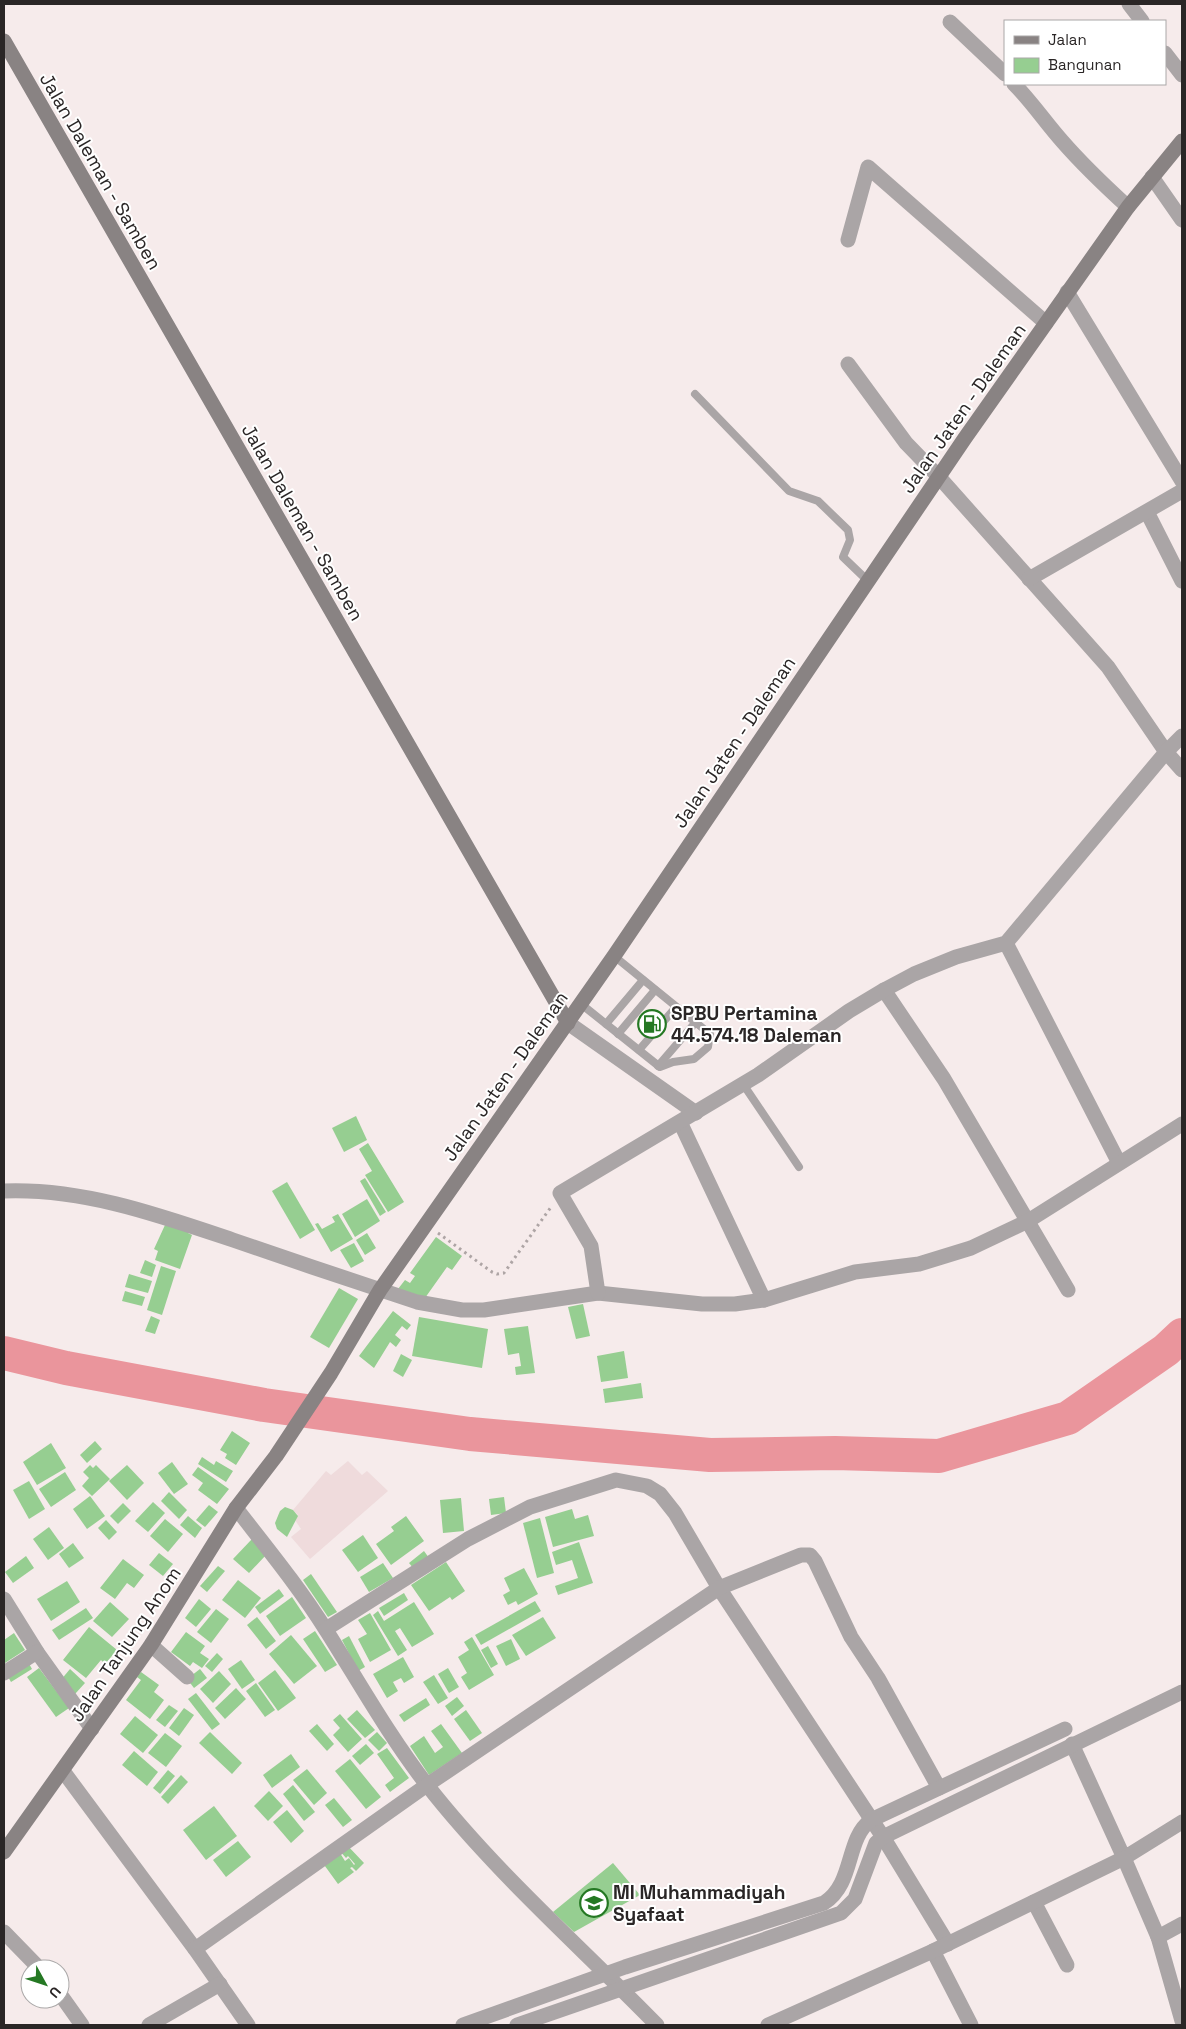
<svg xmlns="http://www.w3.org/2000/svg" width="1186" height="2029" viewBox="0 0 1186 2029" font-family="'Space Grotesk',sans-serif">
<rect width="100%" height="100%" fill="#f6ebeb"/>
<path fill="#efdbdc" d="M348,1461L362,1475L367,1471L388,1491L310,1559L291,1537L301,1529L295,1520L298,1515L293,1510L326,1471L331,1475Z"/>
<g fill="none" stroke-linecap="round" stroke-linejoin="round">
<path stroke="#ea959c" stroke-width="34" d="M4,1353L66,1368L264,1405L470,1434L710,1455L835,1453L939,1456L1068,1418L1166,1350L1182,1335"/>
</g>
<g fill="#96ce91">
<path d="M356,1116L367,1140L344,1152L332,1128Z"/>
<path d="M368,1143L404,1202L388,1212L365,1175L372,1171L359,1149Z"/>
<path d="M365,1178L386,1212L380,1216L360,1181Z"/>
<path d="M287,1182L315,1230L300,1239L272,1191Z"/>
<path d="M367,1199L380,1221L355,1237L342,1214Z"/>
<path d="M338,1214L353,1239L331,1252L315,1224L318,1223L322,1229L335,1222L332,1217Z"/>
<path d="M165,1225L189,1230L188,1233L192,1235L180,1269L155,1260L158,1251L154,1249Z"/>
<path d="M367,1233L376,1248L365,1255L356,1240Z"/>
<path d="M436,1237L462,1256L452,1270L447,1267L425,1298L398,1289L405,1280L410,1283L415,1276L410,1273Z"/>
<path d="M354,1243L364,1261L351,1268L340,1250Z"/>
<path d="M145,1260L156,1265L152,1277L140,1273Z"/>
<path d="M161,1266L176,1271L162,1315L147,1310Z"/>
<path d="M129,1274L152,1281L148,1293L125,1287Z"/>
<path d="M339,1288L358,1299L329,1348L310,1337Z"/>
<path d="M125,1291L145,1297L142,1306L122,1301Z"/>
<path d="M583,1304L590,1336L576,1339L568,1307Z"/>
<path d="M393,1311L411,1325L407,1330L402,1326L395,1335L401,1340L396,1347L390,1342L374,1368L359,1356Z"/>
<path d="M151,1316L160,1320L155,1334L145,1331Z"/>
<path d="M419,1317L488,1329L482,1368L412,1356Z"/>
<path d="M528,1326L535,1373L516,1375L515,1367L521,1366L519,1353L508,1355L504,1329Z"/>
<path d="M624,1351L628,1378L601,1382L597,1356Z"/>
<path d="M401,1354L412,1360L403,1377L393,1371Z"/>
<path d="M641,1383L643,1398L605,1403L603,1389Z"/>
<path d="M232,1431L250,1443L236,1465L225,1458L227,1454L220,1450Z"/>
<path d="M95,1441L102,1449L87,1463L80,1455Z"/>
<path d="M51,1443L66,1468L37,1485L23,1462Z"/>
<path d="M202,1457L214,1465L216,1461L233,1471L226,1482L198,1464Z"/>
<path d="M172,1462L188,1484L174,1494L158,1473Z"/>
<path d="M90,1465L93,1468L96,1465L110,1479L92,1496L82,1486L89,1478L83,1472Z"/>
<path d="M127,1465L144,1483L127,1500L109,1481Z"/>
<path d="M198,1467L229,1489L217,1504L198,1490L203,1483L192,1475Z"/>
<path d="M65,1472L76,1490L51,1507L39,1489Z"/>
<path d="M29,1481L45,1509L29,1519L13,1490Z"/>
<path d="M169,1492L187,1510L179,1519L161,1501Z"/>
<path d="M90,1496L105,1516L87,1529L73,1509Z"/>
<path d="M504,1497L506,1513L491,1515L489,1499Z"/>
<path d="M461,1498L464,1531L443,1533L440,1500Z"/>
<path d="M153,1502L165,1513L148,1532L135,1521Z"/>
<path d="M123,1503L131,1511L118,1524L110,1516Z"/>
<path d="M209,1505L218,1512L205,1527L196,1520Z"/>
<path d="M285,1507L293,1510L298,1516L287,1537L277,1529L275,1523L280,1511Z"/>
<path d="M572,1509L575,1519L588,1515L594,1536L553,1547L545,1517Z"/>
<path d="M188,1516L202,1528L195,1538L180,1525Z"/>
<path d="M406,1516L424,1541L391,1565L376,1544L394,1531L391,1527Z"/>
<path d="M540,1518L554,1573L537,1578L523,1523Z"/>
<path d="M165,1519L183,1534L168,1552L150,1536Z"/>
<path d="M106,1520L117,1532L109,1540L98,1528Z"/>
<path d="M49,1527L64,1548L48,1560L33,1539Z"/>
<path d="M363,1535L378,1558L358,1572L342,1550Z"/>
<path d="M252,1539L267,1554L249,1573L233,1559Z"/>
<path d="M579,1542L593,1583L558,1595L555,1586L578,1578L572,1560L556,1565L552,1552Z"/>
<path d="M73,1543L84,1558L69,1568L59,1554Z"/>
<path d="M424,1551L429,1558L414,1569L409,1563Z"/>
<path d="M159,1553L173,1564L163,1576L149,1565Z"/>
<path d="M26,1556L34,1568L13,1583L5,1572Z"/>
<path d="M123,1559L144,1575L134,1588L127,1583L115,1599L100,1588Z"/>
<path d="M446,1562L465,1591L452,1600L450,1597L429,1611L411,1585Z"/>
<path d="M383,1563L393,1578L369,1592L360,1577Z"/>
<path d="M218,1566L225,1571L207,1592L200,1586Z"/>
<path d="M524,1568L538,1594L518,1605L516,1601L508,1605L503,1595L510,1591L504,1578Z"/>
<path d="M311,1574L337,1612L328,1617L303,1580Z"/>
<path d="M238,1580L261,1598L245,1618L222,1600Z"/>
<path d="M67,1581L80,1602L51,1621L37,1599Z"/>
<path d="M279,1589L284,1596L260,1614L255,1607Z"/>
<path d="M404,1593L408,1600L384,1616L379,1608Z"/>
<path d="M292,1597L306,1618L280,1636L266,1616Z"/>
<path d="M199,1599L211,1609L196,1627L185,1618Z"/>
<path d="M535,1601L541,1611L481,1645L475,1635Z"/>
<path d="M110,1602L129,1619L112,1637L93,1621Z"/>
<path d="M414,1602L434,1634L412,1647L400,1628L395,1631L407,1650L398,1656L373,1615L378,1611L384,1621Z"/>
<path d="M86,1608L93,1618L59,1640L52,1630Z"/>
<path d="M216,1609L229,1619L211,1643L197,1632Z"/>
<path d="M370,1613L391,1650L370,1662L358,1639L367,1634L358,1620Z"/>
<path d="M257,1617L276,1641L266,1649L247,1625Z"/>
<path d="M543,1617L556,1638L526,1656L512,1635Z"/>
<path d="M89,1627L117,1650L105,1664L101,1660L86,1678L63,1660Z"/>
<path d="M315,1631L337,1665L325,1672L303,1639Z"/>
<path d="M186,1632L205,1646L200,1653L209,1659L202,1668L193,1662L190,1666L171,1652Z"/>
<path d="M14,1633L25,1650L5,1663L4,1640Z"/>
<path d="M291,1635L317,1666L294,1684L269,1654Z"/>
<path d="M349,1636L365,1667L358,1671L342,1640Z"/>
<path d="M472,1637L494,1675L469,1690L461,1677L467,1673L458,1657L469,1650L464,1642Z"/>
<path d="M511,1639L520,1659L506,1666L496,1646Z"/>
<path d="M488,1646L498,1664L491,1668L481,1650Z"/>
<path d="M217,1653L223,1659L212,1672L205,1666Z"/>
<path d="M403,1657L414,1677L404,1683L401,1678L393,1682L398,1691L387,1698L373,1674Z"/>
<path d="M27,1660L32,1669L11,1682L6,1673Z"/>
<path d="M241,1660L255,1680L242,1689L228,1669Z"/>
<path d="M39,1668L69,1708L56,1717L27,1677Z"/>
<path d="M448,1668L459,1687L449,1693L438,1674Z"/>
<path d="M70,1669L85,1683L75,1694L60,1681Z"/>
<path d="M200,1669L207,1678L194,1688L187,1679Z"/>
<path d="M275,1670L296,1698L278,1711L258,1683Z"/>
<path d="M219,1671L231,1684L213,1703L200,1689Z"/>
<path d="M141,1672L159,1685L154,1692L164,1700L150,1719L126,1700L141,1680L137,1677Z"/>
<path d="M434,1675L448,1698L438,1704L423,1682Z"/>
<path d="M256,1683L275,1710L265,1717L246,1691Z"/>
<path d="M236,1688L246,1699L225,1719L215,1708Z"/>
<path d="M196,1693L220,1724L212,1730L188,1699Z"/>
<path d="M457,1697L464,1706L452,1716L445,1706Z"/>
<path d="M426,1698L430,1705L404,1722L399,1715Z"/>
<path d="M169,1705L178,1711L165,1727L156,1720Z"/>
<path d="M184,1708L194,1715L179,1736L169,1728Z"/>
<path d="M357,1710L375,1730L365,1738L347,1719Z"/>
<path d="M466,1710L482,1733L470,1741L454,1719Z"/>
<path d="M340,1714L362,1739L348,1752L333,1735L340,1728L333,1720Z"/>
<path d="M135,1716L158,1735L143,1753L120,1734Z"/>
<path d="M317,1724L334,1744L327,1751L309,1731Z"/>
<path d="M441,1724L462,1753L429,1775L410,1746L424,1736L435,1753L443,1747L431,1731Z"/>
<path d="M210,1732L242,1763L232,1774L199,1743Z"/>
<path d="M377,1732L387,1743L379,1751L368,1740Z"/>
<path d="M165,1733L182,1746L166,1767L148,1753Z"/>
<path d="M366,1744L374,1753L360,1765L352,1756Z"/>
<path d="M387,1748L409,1778L390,1792L385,1785L394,1778L377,1754Z"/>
<path d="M134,1751L158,1772L147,1786L122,1765Z"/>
<path d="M291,1754L300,1767L272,1788L263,1775Z"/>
<path d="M350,1759L381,1797L366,1809L335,1771Z"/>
<path d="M307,1769L327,1793L314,1805L293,1780Z"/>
<path d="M168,1770L175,1776L160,1794L153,1788Z"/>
<path d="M181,1775L188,1782L168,1804L161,1797Z"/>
<path d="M293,1785L315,1812L304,1821L283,1794Z"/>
<path d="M269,1791L283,1806L268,1821L254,1806Z"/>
<path d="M334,1798L352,1820L343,1827L325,1805Z"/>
<path d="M214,1806L237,1836L206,1860L183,1830Z"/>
<path d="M287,1810L304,1831L291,1843L273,1822Z"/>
<path d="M238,1841L251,1857L226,1877L213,1860Z"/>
<path d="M346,1844L364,1863L356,1871L352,1867L350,1868L354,1872L338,1884L322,1862L338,1850L345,1861L349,1858L354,1865L355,1864L348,1856L346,1858L339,1850Z"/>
<path d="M613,1863L640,1895L574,1932L553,1912Z"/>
</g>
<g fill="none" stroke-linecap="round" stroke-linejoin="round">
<path stroke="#aea5a5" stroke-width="3" stroke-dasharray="2.5 4" stroke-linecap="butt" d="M438,1233L492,1272L497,1274L504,1273L551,1207"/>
<g stroke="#aaa5a6" stroke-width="8">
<path d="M695,394L789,491L818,501L848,530L850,540L843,557L868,581"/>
<path d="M581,1004L660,1067L673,1062L694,1059L708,1047L710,1034L614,956"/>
<path d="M606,1024L643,980"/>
<path d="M618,1034L655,990"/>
<path d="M639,1050L676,1007"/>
<path d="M658,1066L695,1023"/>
<path d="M743,1084L799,1167"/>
</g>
<g stroke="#aaa5a6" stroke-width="15">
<path d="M1129,4L1142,21"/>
<path d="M950,22L1005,74"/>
<path d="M1165,53L1182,75"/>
<path d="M1014,84C1032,102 1045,122 1062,141C1082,164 1105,186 1128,207"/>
<path d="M1152,177L1182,220"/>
<path d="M848,240L868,167L1046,323"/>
<path d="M1067,292L1182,481"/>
<path d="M848,364L906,443L939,477L1108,667L1166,752L1182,770"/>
<path d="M1147,512L1182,581"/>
<path d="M1029,579L1182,491"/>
<path d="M1006,943L1119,1163"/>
<path d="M884,990L944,1079L1068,1290"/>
<path d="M568,1023L696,1113"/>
<path d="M680,1122L764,1300"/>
<path d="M4,1191C83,1188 159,1215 233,1240C294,1261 356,1282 417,1302L462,1310H484L598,1293L702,1304H735L764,1300L855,1272L919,1264L971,1248L1028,1221L1182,1124"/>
<path d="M598,1293L591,1246L560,1193L758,1075L849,1011L884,990L914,974L956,957L1006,943L1166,752L1182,736"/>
<path d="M236,1508C267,1548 299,1587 326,1630C359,1682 389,1736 427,1785C495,1872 580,1946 657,2025"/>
<path d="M4,1599L37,1652L92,1729"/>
<path d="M326,1629L468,1539L530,1507L616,1480L647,1486L660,1494L675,1513L719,1588L883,1837L948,1944"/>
<path d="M151,1645L187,1677"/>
<path d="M4,1673L37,1652"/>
<path d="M1072,1744L1124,1858L1182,1822"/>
<path d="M63,1771L195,1949L248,2025"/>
<path d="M1034,1902L1067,1965"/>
<path d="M4,1932L40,1969"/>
<path d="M1158,1937L1182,1924"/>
<path d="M195,1949L427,1785L719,1588L801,1555H810L815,1561L851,1637L878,1678L939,1788"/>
<path d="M933,1951L971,2025"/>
<path d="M60,1994L82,2025"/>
<path d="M149,2025L220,1984"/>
<path d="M463,2025L625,1967L824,1903C855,1883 845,1839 871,1820L1065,1729"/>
<path d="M517,2025L841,1913L855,1899L876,1843L883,1837L1182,1692"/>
<path d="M768,2025L933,1951L1124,1858L1158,1937L1182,2021"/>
</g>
<g stroke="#898383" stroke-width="15">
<path d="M4,41L568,1023"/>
<path d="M4,1852L151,1645L236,1508L276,1456L331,1373L380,1290L614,956L965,438L1128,207L1182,141"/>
</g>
</g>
<defs>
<symbol id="fuel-ring" viewBox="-11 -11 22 22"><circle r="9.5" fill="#fff" stroke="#257823" stroke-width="1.5"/><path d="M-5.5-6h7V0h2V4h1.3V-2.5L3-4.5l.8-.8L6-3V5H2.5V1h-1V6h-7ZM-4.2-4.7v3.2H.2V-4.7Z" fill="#257823"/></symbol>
<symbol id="school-ring" viewBox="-11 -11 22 22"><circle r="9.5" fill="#fff" stroke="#257823" stroke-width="1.5"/><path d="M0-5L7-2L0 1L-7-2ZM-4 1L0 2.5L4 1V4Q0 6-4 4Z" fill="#257823"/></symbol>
</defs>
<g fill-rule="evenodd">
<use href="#fuel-ring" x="636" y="1008" width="32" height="32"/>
<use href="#school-ring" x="578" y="1887" width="32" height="32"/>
</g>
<g text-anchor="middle" stroke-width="4" stroke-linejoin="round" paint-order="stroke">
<g font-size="19" fill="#2a2626" stroke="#fff">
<text transform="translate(101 171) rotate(60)" y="7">Jalan Daleman - Samben</text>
<text transform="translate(963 408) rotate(-55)" y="7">Jalan Jaten - Daleman</text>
<text transform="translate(303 522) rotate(60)" y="7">Jalan Daleman - Samben</text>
<text transform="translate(734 742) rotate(-56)" y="7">Jalan Jaten - Daleman</text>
<text transform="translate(505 1076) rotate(-55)" y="7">Jalan Jaten - Daleman</text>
<text transform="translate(125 1644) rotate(-56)" y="7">Jalan Tanjung Anom</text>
</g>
<g font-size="19" font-weight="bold" fill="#2a2626" stroke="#fff" text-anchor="start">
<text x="671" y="1020">SPBU Pertamina<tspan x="671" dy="22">44.574.18 Daleman</tspan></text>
<text x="613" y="1899">MI Muhammadiyah<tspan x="613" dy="22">Syafaat</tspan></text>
</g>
</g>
<rect width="1186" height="2029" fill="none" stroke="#2a2626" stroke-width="10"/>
<rect x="1004" y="20" width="162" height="65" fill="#ffffff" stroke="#aaa8a8"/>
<rect x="1014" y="36" width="25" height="8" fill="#898383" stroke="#aaa8a8"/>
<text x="1048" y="45" font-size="15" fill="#2a2626">Jalan</text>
<rect x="1014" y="58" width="25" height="15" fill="#96ce91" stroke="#aaa8a8"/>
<text x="1048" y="70" font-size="15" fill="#2a2626">Bangunan</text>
<g transform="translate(45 1984) rotate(130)"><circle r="24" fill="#ffffff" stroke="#aaa8a8"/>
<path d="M0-4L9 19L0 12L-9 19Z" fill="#257823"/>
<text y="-8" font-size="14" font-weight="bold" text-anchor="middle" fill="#2a2626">U</text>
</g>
</svg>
